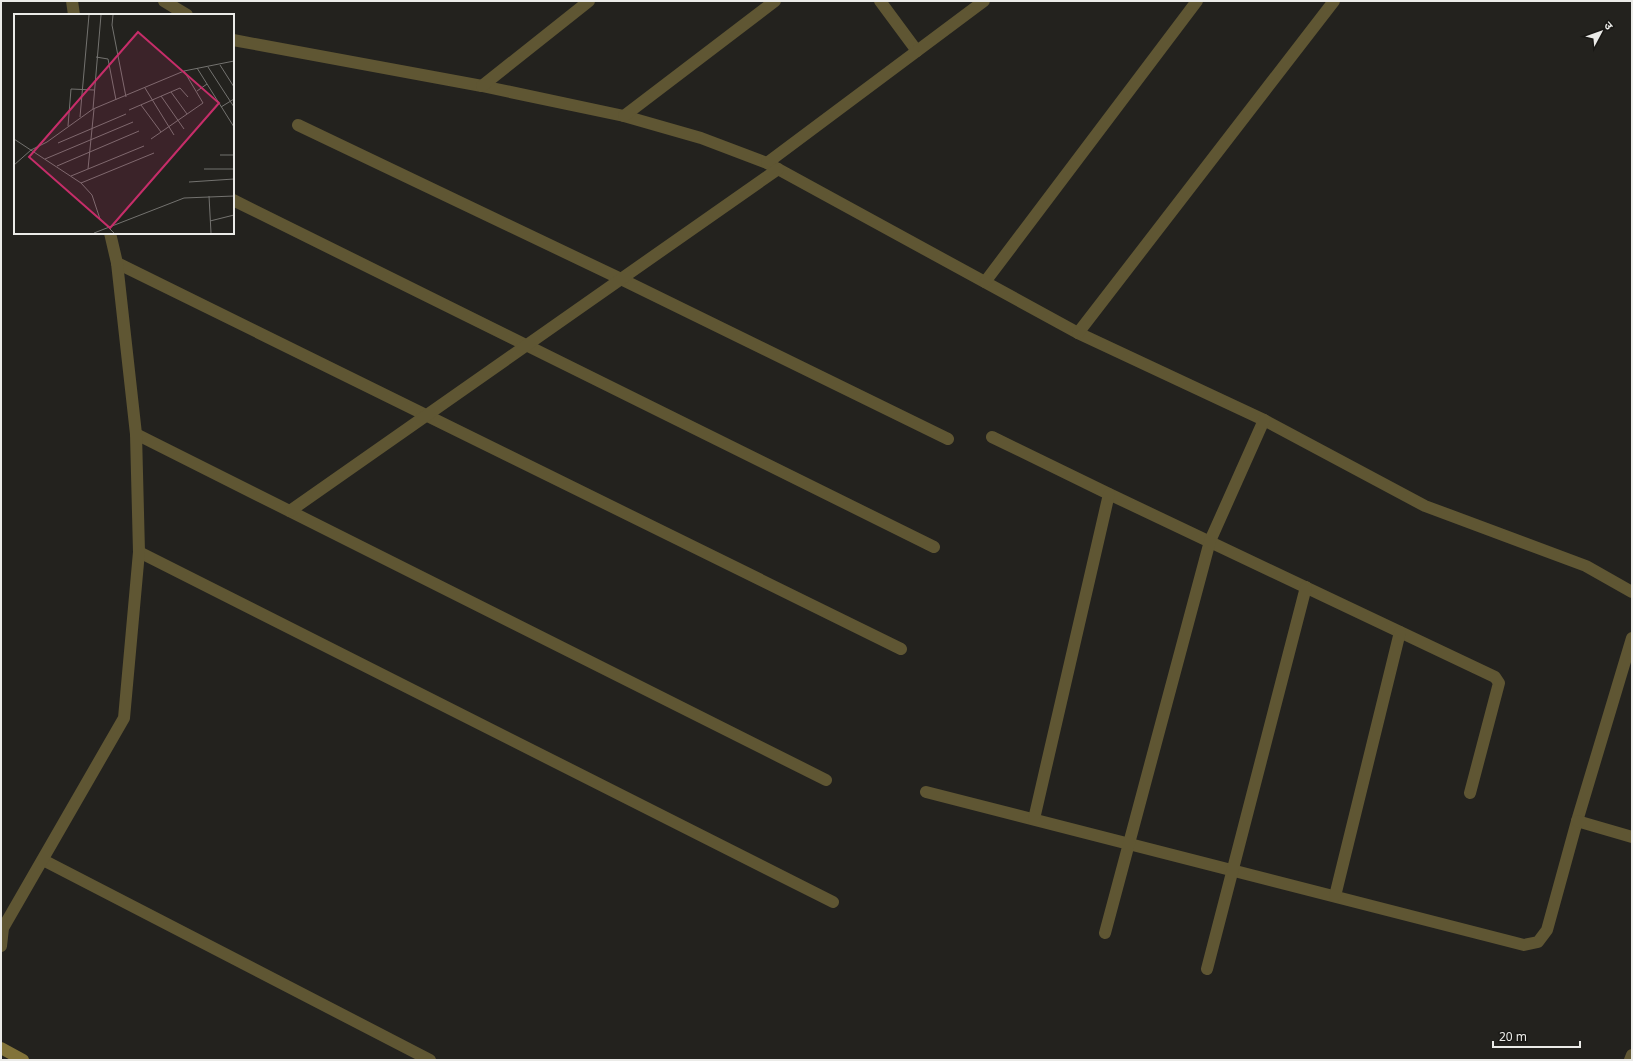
<svg xmlns="http://www.w3.org/2000/svg" width="1633" height="1061" viewBox="0 0 1633 1061" font-family="'Noto Sans','Noto Sans Devanagari',sans-serif">
<rect width="100%" height="100%" fill="#23221e"/>
<g fill="none" stroke-linecap="round" stroke-linejoin="round">
<path stroke="#5f5633" stroke-width="12" d="M43,860L430,1060"/>
<g stroke="#5f5633" stroke-width="12">
<path d="M72,1L74,15"/>
<path d="M164,1L187,15"/>
<path d="M880,1L917,51"/>
<path d="M233,40L482,86L624,116L701,138L767,163L1078,333L1264,420L1425,506L1586,566L1632,592"/>
<path d="M482,86L589,1"/>
<path d="M624,116L775,1"/>
<path d="M298,125L621,279L948,439"/>
<path d="M767,163L984,1"/>
<path d="M233,200L934,547"/>
<path d="M117,263L901,649"/>
<path d="M985,282L1197,1"/>
<path d="M1078,333L1334,1"/>
<path d="M136,434L826,780"/>
<path d="M992,437L1109,494L1495,677L1499,683L1470,793"/>
<path d="M290,511L778,169"/>
<path d="M139,552L833,902"/>
<path d="M926,792L1524,945L1538,942L1547,930L1577,821L1632,638"/>
<path d="M1034,819L1109,494"/>
<path d="M1577,821L1632,837"/>
<path d="M1335,896L1400,632"/>
<path d="M1105,933L1210,541L1264,420"/>
<path d="M1,946L3,928L124,718L139,552L136,434L117,263L110,233"/>
<path d="M1207,969L1306,587"/>
<path d="M1630,1060L1632,1055"/>
</g>
<path stroke="#827339" stroke-width="12" d="M1,1048L23,1060"/>
</g>
<g transform="translate(14 14)">
<rect width="220" height="220" fill="#23221e"/>
<path fill="none" stroke="#73726f" stroke-width="1" d="M99,1L98,11L112,83M82,43L94,45L102,86M206,51L220,73M194,53L220,93M183,54L220,113M131,74L160,121M183,77L193,70M157,78L173,100M147,82L170,115M127,91L147,118M207,93L220,85M79,95L87,1M115,96L166,74L174,83M66,103L75,1M54,112L57,75L80,76M0,125L67,169L78,181L86,205L100,219M137,125L189,89L170,57M44,129L112,100M206,141H220M31,145L119,108M0,151L17,136L33,128L79,95L170,57L220,47M43,152L125,117M74,155L80,95M190,155H220M57,162L130,132M175,168L220,165M67,169L140,139M195,182L197,219M196,207L220,201M80,219L170,184L220,182"/>
<path fill="#c62d69" fill-opacity="0.15" stroke="#c62d69" stroke-width="2" d="M124,18L205,89L96,214L15,143Z"/>
<rect width="220" height="220" fill="none" stroke="#ebebe8" stroke-width="2"/>
</g>
<rect width="1633" height="1061" fill="none" stroke="#ebebe8" stroke-width="4"/>
<g transform="translate(1601 32) rotate(49)" stroke="#191815" stroke-width="3" paint-order="stroke">
<path d="M0-3L7 15L0 10L-7 15Z" fill="#ebebe8"/>
<text y="-6" font-size="11" font-weight="bold" text-anchor="middle" fill="#ebebe8">उ</text>
</g>
<path d="M1493 1041v6h87v-6" fill="none" stroke="#ebebe8" stroke-width="2"/>
<text x="1499" y="1041" font-size="12" fill="#ebebe8" stroke="#191815" stroke-width="3" paint-order="stroke">20 m</text>
</svg>
